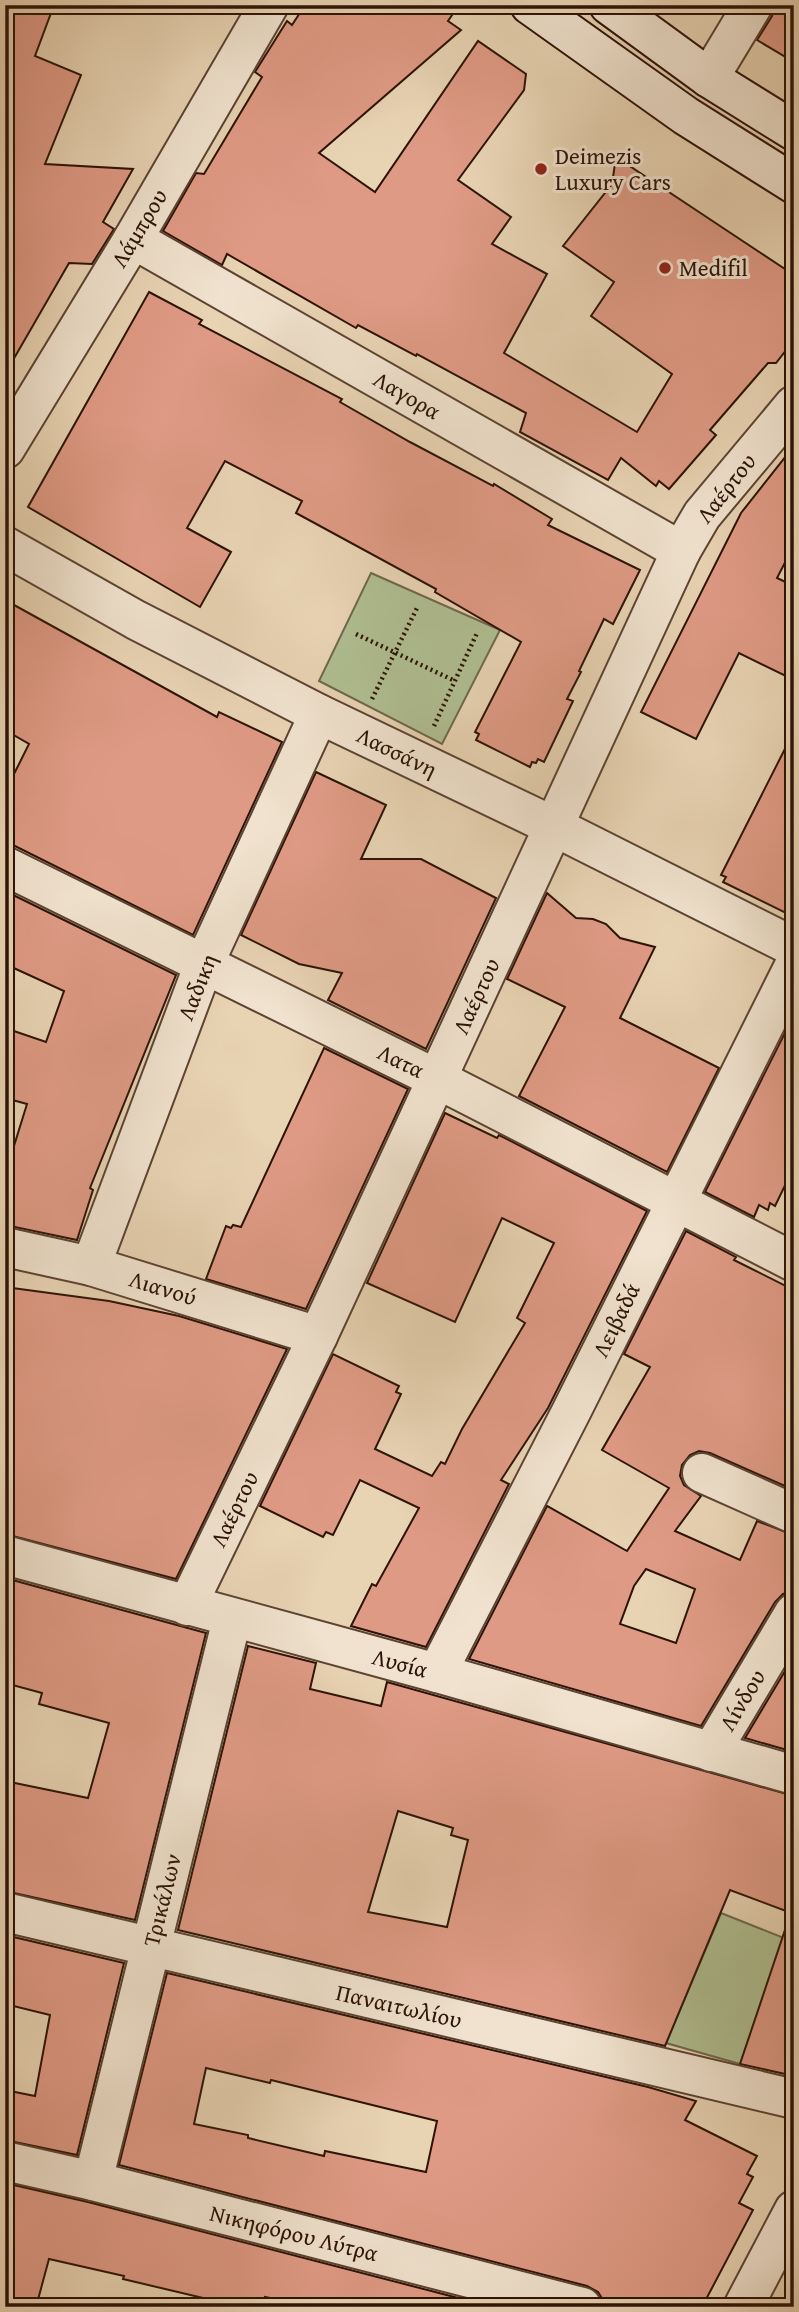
<svg xmlns="http://www.w3.org/2000/svg" width="799" height="2312" viewBox="0 0 799 2312" font-family="'Gentium Book Plus',serif">
<rect width="100%" height="100%" fill="#e8d3b3"/>
<filter id="stains"><feTurbulence type="fractalNoise" baseFrequency=".00286" numOctaves="4"/><feColorMatrix values="0 0 0 0 .2 0 0 0 0 .09 0 0 0 0 .02 0 0 0 .5 -.17"/></filter>
<radialGradient id="worn" r=".72"><stop offset=".6" stop-color="#630" stop-opacity="0"/><stop offset="1" stop-color="#630" stop-opacity=".3"/></radialGradient>
<g fill="#afbe91" stroke="#6e684c" stroke-width="2">
<path d="M371,573L500,630L442,744L319,681Z"/>
<path d="M721,1913L784,1938L740,2064L666,2043Z"/>
</g>
<g fill="#df9a85" stroke="#2d1307" stroke-width="2" fill-rule="evenodd">
<path d="M5,5H54L35,56L81,75L45,164L133,169L103,222L114,229L92,264L69,263L5,374Z"/>
<path d="M305,5H459L448,21L461,30L319,153L375,192L478,41L526,74L524,90L458,180L511,217L492,244L547,274L504,353L637,432L672,374L591,316L614,282L563,246L612,184L616,157L794,275V340L776,363H768L710,430L716,435L669,489L659,481L656,486L621,458L608,480L520,432L526,413L417,354L416,356L358,325L356,328L227,254L222,265L163,231L196,173L204,174L262,77L255,72L287,21L292,25Z"/>
<path d="M775,5H794V62L757,40L772,16Z"/>
<path d="M149,292L202,320L199,324L342,399L340,402L410,442L493,486L494,484L552,519L548,525L640,570L613,624L604,619L579,671L581,672L567,699L573,701L544,762L538,759L536,763L532,762L530,767L476,740L479,734L475,732L521,642L435,592L436,589L296,513L302,501L225,461L187,528L231,552L200,607L28,507Z"/>
<path d="M794,446V545L777,578L794,586V680L739,653L696,739L641,712L741,513Z"/>
<path d="M5,600L217,717L219,712L282,742L193,935L15,846L5,844V792L29,744L5,730Z"/>
<path d="M794,731V917L723,882L726,877L721,875Z"/>
<path d="M316,772L386,805L361,859H421L496,898L426,1049L328,1000L342,973L299,964L241,935Z"/>
<path d="M5,891L176,975L90,1188L93,1190L77,1240L5,1225V1175L27,1104L5,1098V1028L46,1042L64,991L5,964Z"/>
<path d="M547,893L576,918L593,919L606,924L620,938L655,947L620,1018L719,1068L667,1172L519,1096L565,1007L507,979Z"/>
<path d="M794,1015V1167L775,1206L770,1203L768,1210L759,1205L754,1217L705,1192Z"/>
<path d="M324,1048L408,1089L306,1309L206,1279L226,1226L231,1228L233,1225L241,1227Z"/>
<path d="M445,1113L497,1138L499,1135L647,1211L548,1408L501,1480L509,1484L426,1647L351,1626L372,1584L376,1586L419,1508L360,1480L333,1535L326,1532L323,1537L260,1506L333,1354L399,1386L396,1392L401,1394L375,1449L432,1476L441,1462L445,1464L462,1429L525,1323L517,1318L554,1243L502,1218L455,1322L367,1283Z"/>
<path d="M686,1231L736,1257L734,1260L794,1290V1490L710,1453L699,1451L690,1455L682,1465L680,1476L684,1485L701,1496L675,1531L740,1560L757,1521L794,1535V1591L783,1594L775,1602L701,1726L469,1659L547,1506L627,1551L669,1488L602,1450L650,1367L624,1354ZM646,1569L695,1589L676,1643L620,1624L634,1586Z"/>
<path d="M5,1287L109,1301L179,1316L287,1349L176,1579L5,1534Z"/>
<path d="M5,1578L206,1633L135,1920L5,1891V1781L88,1798L109,1723L39,1704L42,1693L5,1683Z"/>
<path d="M248,1646L316,1663L310,1689L381,1706L387,1682L794,1796V1914L730,1890L665,2046L178,1930ZM398,1811L453,1828L451,1835L468,1840L447,1927L368,1912Z"/>
<path d="M794,1656V1752L745,1738Z"/>
<path d="M788,1921L794,1922V2076L740,2064Z"/>
<path d="M5,1935L124,1963L77,2155L5,2140V2090L35,2096L50,2015L5,2004Z"/>
<path d="M167,1973L648,2087L696,2101L685,2120L757,2156L747,2174L753,2177L739,2203L753,2210L702,2307H653L622,2299L621,2307H603V2300L598,2292L587,2286L119,2165ZM206,2068L270,2083L271,2080L437,2121L426,2172L325,2151L324,2156L248,2138V2135L194,2124Z"/>
<path d="M5,2183L88,2202L493,2307H313L265,2297L263,2307H219L220,2302L123,2279L124,2276L49,2259L36,2307H5Z"/>
</g>
<g fill="none" stroke-linecap="round" stroke-linejoin="round">
<defs>
<g id="minor">
<path d="M709,78L753,5"/>
<path d="M133,239L681,551"/>
<path d="M5,449L133,239L269,5"/>
<path d="M5,546L136,620L319,714L555,827L794,947"/>
<path d="M5,866L437,1079L794,1262"/>
<path d="M5,1247L91,1266L318,1336"/>
<path d="M91,1266L204,964L319,714"/>
<path d="M702,1473L794,1514"/>
<path d="M5,1555L437,1673L794,1775"/>
<path d="M187,1606L318,1336L681,551L702,515L794,405"/>
<path d="M437,1673L571,1412L794,966"/>
<path d="M711,1752L794,1613"/>
<path d="M5,1912L794,2099"/>
<path d="M5,2161L93,2181L582,2307"/>
<path d="M93,2181L232,1619"/>
<path d="M743,2307L794,2210"/>
</g>
<g id="secondary">
<path d="M530,5L686,116L794,184"/>
<path d="M609,5L709,78L794,131"/>
</g>
</defs>
<use href="#minor" stroke="#5c4332" stroke-width="42"/>
<use href="#secondary" stroke="#2d1307" stroke-width="42"/>
<g stroke="#2d1307" stroke-width="4.5" stroke-dasharray="2 3.5" stroke-linecap="butt">
<path d="M356,634L455,681"/>
<path d="M372,699L417,608"/>
<path d="M434,726L477,633"/>
</g>
<use href="#minor" stroke="#f0e2ce" stroke-width="38"/>
<use href="#secondary" stroke="#f0e2ce" stroke-width="38"/>
</g>
<g fill="#8f2418" stroke="#f0e2ce" stroke-width="2.5">
<circle cx="541" cy="169" r="7"/>
<circle cx="665" cy="268" r="7"/>
</g>
<g text-anchor="middle" stroke-width="6" stroke-linejoin="round" paint-order="stroke">
<g font-size="23" fill="#2d1307" stroke="#f0e2ce" text-anchor="start">
<text x="555" y="164">Deimezis<tspan x="555" dy="26">Luxury Cars</tspan></text>
<text x="679" y="276">Medifil</text>
</g>
<g font-size="23" fill="#2d1307" stroke="#f0e2ce">
<text transform="translate(139 228) rotate(-59)" y="8">Λάμπρου</text>
<text transform="translate(407 395) rotate(30)" y="8">Λαγορα</text>
<text transform="translate(726 488) rotate(-52)" y="8">Λαέρτου</text>
<text transform="translate(397 752) rotate(26)" y="8">Λασσάνη</text>
<text transform="translate(197 987) rotate(-68)" y="8">Λαδικη</text>
<text transform="translate(476 996) rotate(-65)" y="8">Λαέρτου</text>
<text transform="translate(401 1061) rotate(26)" y="8">Λατα</text>
<text transform="translate(163 1288) rotate(17)" y="8">Λιανού</text>
<text transform="translate(616 1320) rotate(-64)" y="8">Λειβαδά</text>
<text transform="translate(234 1509) rotate(-64)" y="8">Λαέρτου</text>
<text transform="translate(400 1663) rotate(15)" y="8">Λυσία</text>
<text transform="translate(742 1700) rotate(-59)" y="8">Λίνδου</text>
<text transform="translate(162 1900) rotate(-76)" y="8">Τρικάλων</text>
<text transform="translate(399 2006) rotate(13)" y="8">Παναιτωλίου</text>
<text transform="translate(294 2233) rotate(14)" y="8">Νικηφόρου Λύτρα</text>
</g>
</g>
<rect width="799" height="2312" fill="none" stroke="#e8d3b3" stroke-width="28"/>
<rect x="7" y="7" width="785" height="2298" fill="none" stroke="#2d1307" stroke-width="3.5"/>
<rect x="14" y="14" width="771" height="2284" fill="none" stroke="#2d1307" stroke-width="2"/>
<rect width="100%" height="100%" filter="url(#stains)"/>
<rect width="100%" height="100%" fill="url(#worn)"/>
</svg>
